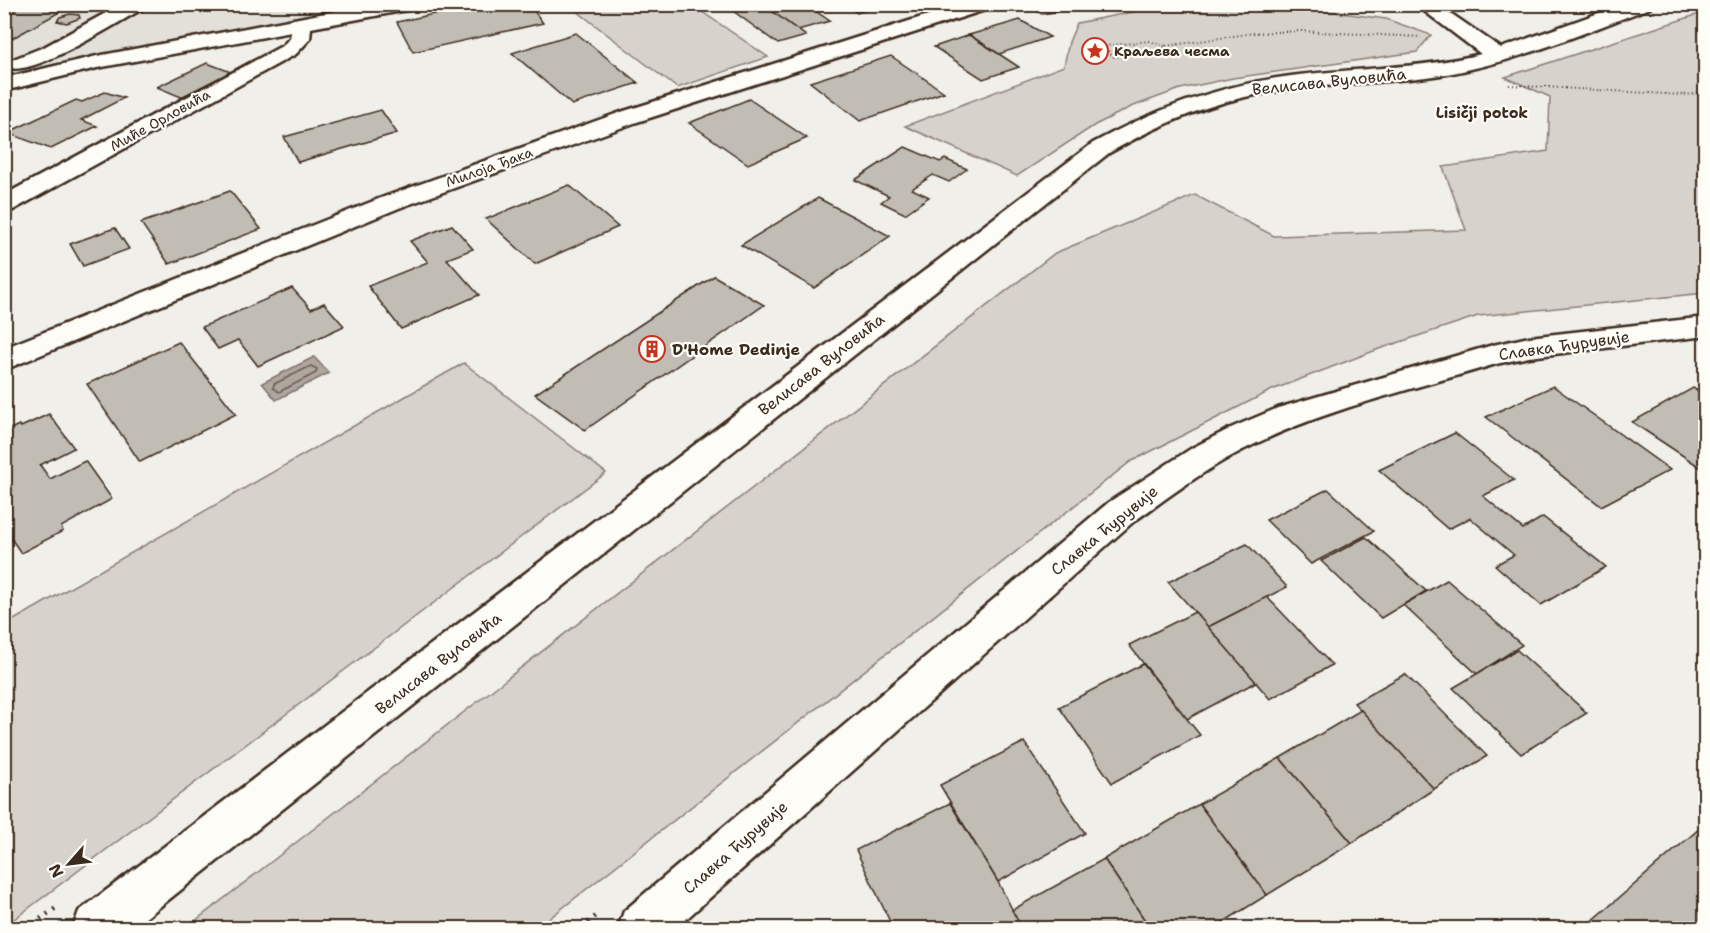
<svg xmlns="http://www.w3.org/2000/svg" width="1710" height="933" viewBox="0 0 1710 933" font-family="'Shantell Sans',sans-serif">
<rect width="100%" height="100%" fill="#f1efea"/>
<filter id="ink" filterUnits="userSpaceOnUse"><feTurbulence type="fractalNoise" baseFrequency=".0167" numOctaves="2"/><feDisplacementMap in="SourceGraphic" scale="12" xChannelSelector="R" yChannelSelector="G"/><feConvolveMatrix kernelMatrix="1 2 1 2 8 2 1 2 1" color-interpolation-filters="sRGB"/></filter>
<g filter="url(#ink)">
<path fill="#e3e0da" d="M5,5H368L42,67L5,78Z"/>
<g fill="#d7d2cc" stroke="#897e75" stroke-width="1.5">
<path d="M569,5H692L768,57L677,88Z"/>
<path d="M1168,5H1282L1386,19L1431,35L1417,52L1233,78L1180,89L1131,107L1095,125L1017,176L905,126L1064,66L1069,42L1077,23Z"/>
<path d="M1705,12V293L1478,316L1379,349L1272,390L1130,462L537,928H186L1055,253L1195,195L1274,236L1466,230L1443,167L1548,151L1550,97L1505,77Z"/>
<path d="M464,363L606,473L5,926V625Z"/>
</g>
<path fill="#aea69f" stroke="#80746b" stroke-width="1.5" d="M314,357L329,373L276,400L262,383Z"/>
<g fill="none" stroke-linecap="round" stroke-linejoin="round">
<path stroke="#695c52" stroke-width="1.5" d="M311,366L317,369L316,373L279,392L273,388L274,384Z"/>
</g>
<g fill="#c1bcb4" stroke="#3b2a1e" stroke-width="1.5">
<path d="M18,4H74L4,43V12Z"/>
<path d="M86,4H104V5L89,10L83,8Z"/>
<path d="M480,4H529L543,23L413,52L397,22Z"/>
<path d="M742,4H762L806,36L778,44L729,8Z"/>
<path d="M762,4H805L830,21L798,30Z"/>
<path d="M844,4H885L857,13Z"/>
<path d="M1090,4L1092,6L1042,14L1025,5Z"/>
<path d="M70,14L79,15L80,18L67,23L57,21L60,17Z"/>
<path d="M1020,20L1050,37L999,54L969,35Z"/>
<path d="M576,33L638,83L572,105L512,53Z"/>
<path d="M969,35L999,54L1019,67L983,79L934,47Z"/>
<path d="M891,56L944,92L860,121L810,82Z"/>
<path d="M207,63L231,72L181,97L157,87Z"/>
<path d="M105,92L124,98L81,120L97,126L51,149L7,133L76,100L82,102Z"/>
<path d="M749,99L807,138L748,164L689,123Z"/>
<path d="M381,110L397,133L298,162L284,137Z"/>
<path d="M905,147L940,162L945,159L967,169L949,182L933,175L912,189L929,197L905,214L881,202L889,196L855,180Z"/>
<path d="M569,185L618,227L535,264L486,219Z"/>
<path d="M230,191L261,229L169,264L141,223Z"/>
<path d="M818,198L890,236L814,288L741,245Z"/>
<path d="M452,225L473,249L447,259L479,295L401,329L368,286L428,262L410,241Z"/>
<path d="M115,228L129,249L83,266L70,244Z"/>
<path d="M714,276L764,305L585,430L535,394Z"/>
<path d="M292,288L311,309L324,303L344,326L258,366L238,340L218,349L202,327Z"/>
<path d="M179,342L236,414L140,462L87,384Z"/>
<path d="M1553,386L1670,470L1601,506L1486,417Z"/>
<path d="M1693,388L1706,395V471L1632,422Z"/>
<path d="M49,414L74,448L40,465L50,479L85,461L112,499L61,527L63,531L21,553L10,537L4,540V432L19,425L21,427Z"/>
<path d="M1455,433L1514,480L1483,496L1523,529L1543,517L1606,567L1541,605L1495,565L1514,555L1470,518L1448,529L1379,470Z"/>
<path d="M1328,489L1374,531L1311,564L1266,520Z"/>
<path d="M1366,537L1426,591L1381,618L1321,561Z"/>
<path d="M1247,544L1287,587L1208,627L1168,582Z"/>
<path d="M1447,580L1522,645L1477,674L1403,605Z"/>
<path d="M1267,597L1332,665L1270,699L1208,627Z"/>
<path d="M1195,612L1256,682L1187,719L1129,645Z"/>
<path d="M1517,650L1587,713L1521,754L1453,688Z"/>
<path d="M1143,664L1200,735L1112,783L1059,707Z"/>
<path d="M1405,674L1487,756L1434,789L1354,703Z"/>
<path d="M1361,710L1434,789L1352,843L1280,758Z"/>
<path d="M1024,742L1085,833L998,882L940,785Z"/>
<path d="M1280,758L1352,843L1267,895L1199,804Z"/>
<path d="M950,803L998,882L1022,928H893L856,850Z"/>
<path d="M1199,804L1267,895L1214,928H1150L1104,859Z"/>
<path d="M1706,823V928H1584Z"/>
<path d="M1104,859L1150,928H1022L1012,910Z"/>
</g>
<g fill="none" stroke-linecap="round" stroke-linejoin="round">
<defs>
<g id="minor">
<path d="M4,4H17L15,8L4,12Z"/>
<path d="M122,4H146L144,8C118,22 36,75 11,68L8,64L11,60L44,47Z"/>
<path d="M373,4H416L414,8L407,10L311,28L310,39L296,54L13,210L4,212V195L282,46L290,38L291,32L97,68L4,91V78L97,56Z"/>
<path d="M963,4H993L991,8L637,122L399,208L4,370V348L381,198L621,112Z"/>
<path d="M1415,4H1437L1501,48L1624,4H1652L1650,8C1583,33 1517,62 1447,74C1387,84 1325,83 1266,93C1210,102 1158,125 1109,153L133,928H73L79,911L1093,143C1155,109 1220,85 1291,76C1354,68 1419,69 1481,54Z"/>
<path d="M1706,317V336L1529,357L1496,364C1419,388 1329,408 1257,443C1213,463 1173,494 1133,522L676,928H618L624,911L1109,502L1192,448L1233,427L1278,408L1493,345L1529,337Z"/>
</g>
</defs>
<use href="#minor" stroke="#3b2a1e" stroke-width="5"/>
<g stroke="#3b2a1e" stroke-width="2" stroke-dasharray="1 3" stroke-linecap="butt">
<path d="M1672,8L1683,4"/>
<path d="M1149,41L1166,46L1159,52L1113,57L1104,46Z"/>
<path d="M1166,46L1254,33L1300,31L1421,37"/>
<path d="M1509,85L1683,95L1706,93"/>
</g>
<g stroke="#3b2a1e" stroke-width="4.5" stroke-dasharray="2 6" stroke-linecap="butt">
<path d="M27,928L56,908"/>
<path d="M582,928L597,915"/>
</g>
<use href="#minor" fill="#fdfcf7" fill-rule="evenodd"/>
</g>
</g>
<defs>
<symbol id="sight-ring" viewBox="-11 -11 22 22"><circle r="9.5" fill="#fdfcf7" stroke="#c8321e" stroke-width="1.5"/><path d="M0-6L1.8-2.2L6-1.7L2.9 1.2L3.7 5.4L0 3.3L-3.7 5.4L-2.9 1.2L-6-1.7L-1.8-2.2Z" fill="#c8321e"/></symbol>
<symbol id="building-ring" viewBox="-11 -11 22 22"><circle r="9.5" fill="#fdfcf7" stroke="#c8321e" stroke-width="1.5"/><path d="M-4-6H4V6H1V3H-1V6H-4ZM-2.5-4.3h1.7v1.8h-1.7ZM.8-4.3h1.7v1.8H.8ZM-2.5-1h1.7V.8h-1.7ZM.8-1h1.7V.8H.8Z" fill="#c8321e"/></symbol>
</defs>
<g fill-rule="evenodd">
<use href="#sight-ring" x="1080" y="36" width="30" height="30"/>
<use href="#building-ring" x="637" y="334" width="30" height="30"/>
</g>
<g text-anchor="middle" stroke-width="4.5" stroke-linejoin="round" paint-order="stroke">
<g font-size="14" font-weight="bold" fill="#3b2a1e" stroke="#fdfcf7" text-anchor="start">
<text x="1114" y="56">Краљева чесма</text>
</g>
<g font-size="14" fill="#3b2a1e" stroke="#fdfcf7">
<text transform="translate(160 120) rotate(-29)" y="5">Миће Орловића</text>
<text transform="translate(489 167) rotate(-20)" y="5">Милоја Ђака</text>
</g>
<g font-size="15" font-weight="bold" fill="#3b2a1e" stroke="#fdfcf7">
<text x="1482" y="118">Lisičji potok</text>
</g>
<g font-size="16" fill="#3b2a1e" stroke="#fdfcf7">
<text transform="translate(1329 81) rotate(-6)" y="6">Велисава Вуловића</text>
<text transform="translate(1564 345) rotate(-8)" y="6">Славка Ћурувије</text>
<text transform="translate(821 364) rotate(-38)" y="6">Велисава Вуловића</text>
<text transform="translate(1104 530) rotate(-39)" y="6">Славка Ћурувије</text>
<text transform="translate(438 663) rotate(-38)" y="6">Велисава Вуловића</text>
<text transform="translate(735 847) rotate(-41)" y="6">Славка Ћурувије</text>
</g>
<g font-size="16" font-weight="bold" fill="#3b2a1e" stroke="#fdfcf7" text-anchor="start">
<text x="672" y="355">D'Home Dedinje</text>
</g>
</g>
<rect width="1710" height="933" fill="none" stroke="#fdfcf7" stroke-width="24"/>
<rect x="12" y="12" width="1686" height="909" fill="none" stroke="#3b2a1e" stroke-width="2" filter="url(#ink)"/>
<g transform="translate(69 864) rotate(242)" stroke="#fdfcf7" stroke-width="4.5" paint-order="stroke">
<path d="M0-4.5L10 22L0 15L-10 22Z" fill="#3b2a1e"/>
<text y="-9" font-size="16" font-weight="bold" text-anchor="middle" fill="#3b2a1e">N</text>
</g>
</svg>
